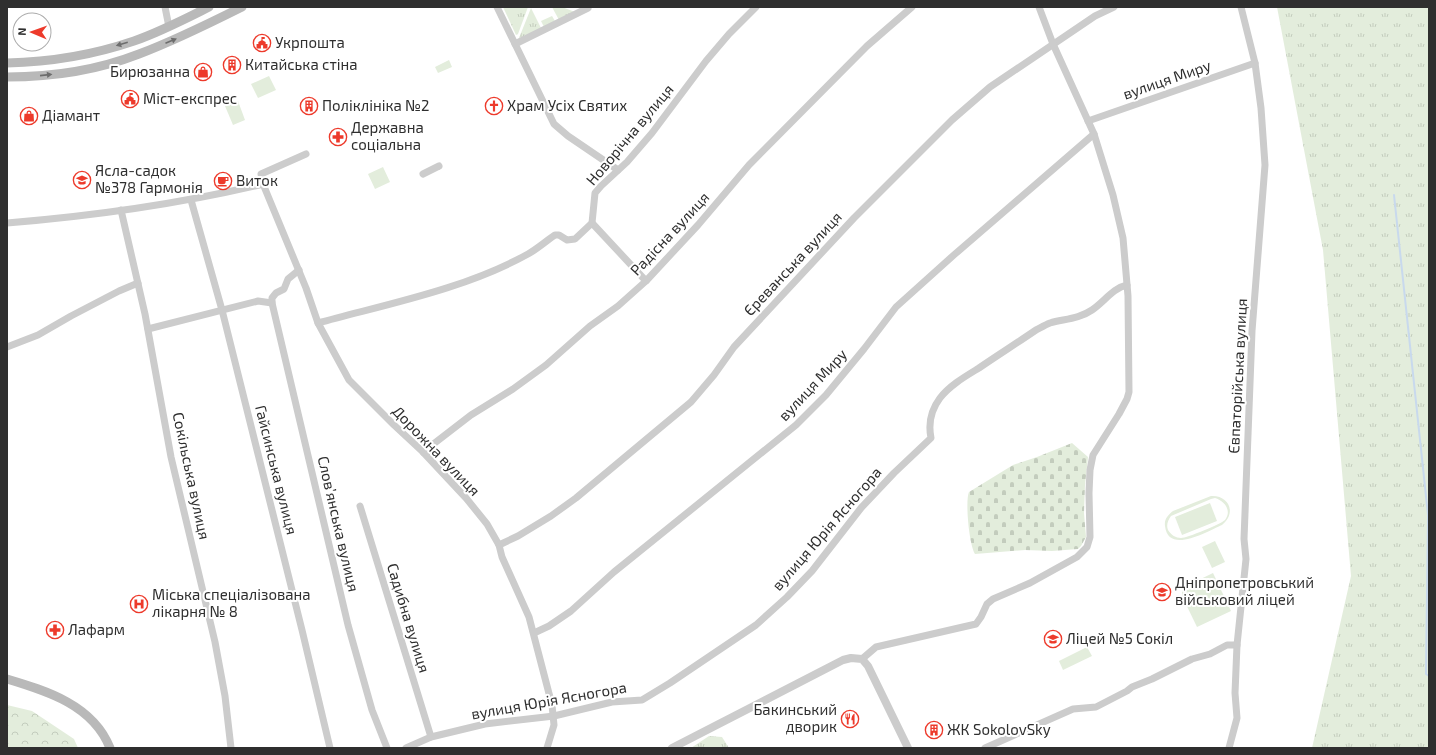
<svg xmlns="http://www.w3.org/2000/svg" width="1436" height="755" viewBox="0 0 1436 755" font-family="'Exo 2',sans-serif">
<defs>
<pattern id="grass-tufts" width="24" height="20" patternUnits="userSpaceOnUse"><rect width="24" height="20" fill="#e3eddc"/><path d="M3 7l-1-3M5 7V3M7 7l1-3M15 17l-1-3M17 17v-4M19 17l1-3" fill="none" stroke="#c3ccbd"/></pattern>
<pattern id="forest-crowns" width="20" height="18" patternUnits="userSpaceOnUse"><rect width="20" height="18" fill="#e3eddc"/><path d="M2 6a3 3 0 1 1 6 0M12 15a3 3 0 1 1 6 0" fill="none" stroke="#c3ccbd"/></pattern>
<pattern id="cemetery-stones" width="16" height="16" patternUnits="userSpaceOnUse"><rect width="16" height="16" fill="#e3eddc"/><path d="M2 7V4a2 2 0 0 1 4 0v3zM10 15v-3a2 2 0 0 1 4 0v3z" fill="#c3ccbd"/></pattern>
</defs>
<rect width="100%" height="100%" fill="#fff"/>
<g fill="url(#grass-tufts)">
<path d="M503,7H528L518,34L516,35Z"/>
<path d="M552,7H562L575,12L559,20Z"/>
<path d="M1277,7H1429V748H1312L1351,576L1323,250Z"/>
<path d="M531,8L541,28L520,38H519Z"/>
<path d="M552,16L555,21L544,27L541,21Z"/>
<path d="M709,736L722,737L729,748H691Z"/>
</g>
<path fill="url(#forest-crowns)" d="M7,705L32,711L74,739L78,748H7Z"/>
<path fill="url(#cemetery-stones)" d="M1072,443L1088,457L1085,485L1084,513L1086,537L1081,546L1078,549L1052,551L1025,550L975,554C969,544 965,501 969,492L1013,465L1037,457Z"/>
<g fill="#e3eddc" fill-rule="evenodd">
<path d="M449,60L452,67L438,73L435,67Z"/>
<path d="M269,76L276,90L258,98L251,84Z"/>
<path d="M238,101L245,120L233,125L225,106Z"/>
<path d="M383,167L390,182L375,189L368,174Z"/>
<path d="M1211,496C1229,495 1237,513 1222,525C1208,531 1168,555 1165,526C1164,519 1168,515 1173,511ZM1215,498C1225,501 1232,511 1225,520C1221,524 1187,538 1181,538C1176,538 1171,535 1168,530C1166,525 1168,520 1171,516L1211,499Z"/>
<path d="M1210,503L1217,521L1182,535L1175,517Z"/>
<path d="M1215,541L1225,562L1212,568L1202,547Z"/>
<path d="M1213,573L1231,611L1197,627L1182,596V588Z"/>
<path d="M1087,647L1092,656L1063,670L1059,661Z"/>
</g>
<g fill="none" stroke-linecap="round" stroke-linejoin="round">
<path stroke="#c8d9ed" stroke-width="2" d="M1394,195L1428,515L1426,674L1429,676"/>
<g stroke="#ccc" stroke-width="7">
<path d="M165,7L169,27"/>
<path d="M497,7L554,124L568,136L618,170"/>
<path d="M515,44L588,8L587,7"/>
<path d="M1088,121L1255,63"/>
<path d="M306,154L261,174L263,184L306,288L318,323L349,380L394,425L423,452L466,498L487,524L499,545L502,557L529,617L552,705L554,725L547,748"/>
<path d="M423,174L439,166"/>
<path d="M191,200L222,310L302,630L330,748"/>
<path d="M121,210L145,314L171,457L215,642L225,696L231,748"/>
<path d="M7,223C93,216 179,204 263,184"/>
<path d="M592,223L646,281"/>
<path d="M299,270L288,279L284,289L276,293L272,298V303L348,625L372,710L387,748"/>
<path d="M318,323C387,304 465,289 528,254C537,249 546,241 555,235H559L567,240L575,239L592,223L595,193L601,186L627,162L652,133L706,61L729,34L756,7"/>
<path d="M148,329L258,301L272,303"/>
<path d="M7,347L38,335L71,316L119,291L138,283"/>
<path d="M423,452L471,415L513,389L546,365L590,326L618,306L646,281L698,225L749,165L867,46L912,7"/>
<path d="M360,506L431,737"/>
<path d="M499,545L518,536L551,516L576,498L691,402L714,375L734,347L854,218L952,120L990,87L1095,16L1114,7"/>
<path d="M534,633L549,626L571,611L614,572L796,425L826,395L864,349L896,307L955,254L1094,134"/>
<path d="M862,659L876,647L976,624L981,617L987,604L993,599L1030,583L1077,557L1087,547L1090,537L1089,493L1090,470L1093,455L1119,414L1127,399L1129,392L1128,296L1123,238L1113,195L1094,134L1053,44L1039,7"/>
<path d="M406,748L431,737L485,724L554,716L612,702L642,700L670,683L756,625L787,597L812,571L861,508L894,473L931,438C928,423 931,410 940,398C950,385 966,376 979,368C998,355 1017,343 1036,330C1040,328 1045,325 1050,323C1064,319 1079,319 1092,310C1104,302 1113,288 1127,285"/>
<path d="M985,748L1073,709L1096,707L1127,691L1132,687L1152,679L1192,659L1210,654L1227,645H1237"/>
<path d="M1229,748L1237,718L1235,693L1237,645L1246,559L1244,539L1252,331L1265,165L1261,108L1255,63L1241,7"/>
</g>
<path stroke="#ccc" stroke-width="8" d="M672,748L843,660L851,658L862,659L868,666L908,748"/>
<g stroke="#b9b9b9" stroke-width="9">
<path d="M7,63C50,62 93,55 134,41C160,32 185,19 209,7"/>
<path d="M7,77C51,77 98,70 139,54C174,41 208,24 242,7"/>
<path d="M7,679C47,691 93,705 110,748"/>
</g>
</g>
<defs><path id="oneway-solid" d="M-6-.8H1V-3.2L6.5 0L1 3.2V.8H-6Z"/></defs>
<g fill="#6d6d6d">
<use href="#oneway-solid" transform="translate(171 41) rotate(-23)"/>
<use href="#oneway-solid" transform="translate(122 44) rotate(164)"/>
<use href="#oneway-solid" transform="translate(46 75) rotate(-6)"/>
</g>
<defs>
<symbol id="civic-ring" viewBox="-11 -11 22 22"><circle r="9.5" fill="#fff" stroke="#ed3a2b" stroke-width="1.5"/><path d="M-.6-6.5H3V-4.5H.6V-3L4-1V1h2V6H-6V1h2V-1L-.6-3ZM-1.2 2.5V6h2.4V2.5Z" fill="#ed3a2b"/></symbol>
<symbol id="building-ring" viewBox="-11 -11 22 22"><circle r="9.5" fill="#fff" stroke="#ed3a2b" stroke-width="1.5"/><path d="M-4-6H4V6H1V3H-1V6H-4ZM-2.5-4.3h1.7v1.8h-1.7ZM.8-4.3h1.7v1.8H.8ZM-2.5-1h1.7V.8h-1.7ZM.8-1h1.7V.8H.8Z" fill="#ed3a2b"/></symbol>
<symbol id="shop-ring" viewBox="-11 -11 22 22"><circle r="9.5" fill="#fff" stroke="#ed3a2b" stroke-width="1.5"/><path d="M-5-2.5h2.3a2.7 3.5 0 0 1 5.4 0H5L5.5 6h-11ZM-1.5-2.5h3a1.5 2.3 0 0 0-3 0Z" fill="#ed3a2b"/></symbol>
<symbol id="church-ring" viewBox="-11 -11 22 22"><circle r="9.5" fill="#fff" stroke="#ed3a2b" stroke-width="1.5"/><path d="M-1.2-6h2.4v3.5h3.3v2.4h-3.3V6h-2.4V-.1h-3.3v-2.4h3.3Z" fill="#ed3a2b"/></symbol>
<symbol id="pharmacy-ring" viewBox="-11 -11 22 22"><circle r="9.5" fill="#fff" stroke="#ed3a2b" stroke-width="1.5"/><path d="M-2-6h4v4h4v4h-4v4h-4v-4h-4v-4h4Z" fill="#ed3a2b"/></symbol>
<symbol id="school-ring" viewBox="-11 -11 22 22"><circle r="9.5" fill="#fff" stroke="#ed3a2b" stroke-width="1.5"/><path d="M0-5L7-2L0 1L-7-2ZM-4 1L0 2.5L4 1V4Q0 6-4 4Z" fill="#ed3a2b"/></symbol>
<symbol id="cafe-ring" viewBox="-11 -11 22 22"><circle r="9.5" fill="#fff" stroke="#ed3a2b" stroke-width="1.5"/><path d="M-5.5-4.5H6V0H3Q3 3.5 0 3.5H-2.5Q-5.5 3.5-5.5 0ZM3-3.2v2h1.7v-2ZM-6 4.5H4V6H-6Z" fill="#ed3a2b"/></symbol>
<symbol id="hospital-ring" viewBox="-11 -11 22 22"><circle r="9.5" fill="#fff" stroke="#ed3a2b" stroke-width="1.5"/><path d="M-5-5h3v3.5h4V-5h3V5h-3V1.5h-4V5h-3Z" fill="#ed3a2b"/></symbol>
<symbol id="restaurant-ring" viewBox="-11 -11 22 22"><circle r="9.5" fill="#fff" stroke="#ed3a2b" stroke-width="1.5"/><path d="M-5-6h1v4h1v-4h1v4h1v-4h1v5L-1.5 .5V6h-2V.5L-5-1ZM5-6V6H3V1.5H1.5Q1.5-4 5-6Z" fill="#ed3a2b"/></symbol>
</defs>
<g fill-rule="evenodd">
<use href="#civic-ring" x="252" y="33" width="20" height="20"/>
<use href="#building-ring" x="222" y="55" width="20" height="20"/>
<use href="#shop-ring" x="193" y="62" width="20" height="20"/>
<use href="#civic-ring" x="120" y="89" width="20" height="20"/>
<use href="#building-ring" x="299" y="96" width="20" height="20"/>
<use href="#church-ring" x="484" y="96" width="20" height="20"/>
<use href="#shop-ring" x="19" y="106" width="20" height="20"/>
<use href="#pharmacy-ring" x="328" y="127" width="20" height="20"/>
<use href="#school-ring" x="72" y="170" width="20" height="20"/>
<use href="#cafe-ring" x="213" y="171" width="20" height="20"/>
<use href="#school-ring" x="1152" y="582" width="20" height="20"/>
<use href="#hospital-ring" x="129" y="594" width="20" height="20"/>
<use href="#pharmacy-ring" x="45" y="620" width="20" height="20"/>
<use href="#school-ring" x="1043" y="629" width="20" height="20"/>
<use href="#restaurant-ring" x="840" y="709" width="20" height="20"/>
<use href="#building-ring" x="924" y="720" width="20" height="20"/>
</g>
<g text-anchor="middle" stroke-width="4" stroke-linejoin="round" paint-order="stroke">
<g font-size="15" fill="#2f2f2f" stroke="#fff" text-anchor="start">
<text x="275" y="48">Укрпошта</text>
<text x="245" y="70">Китайська стіна</text>
<text x="190" y="77" text-anchor="end">Бирюзанна</text>
<text x="143" y="104">Міст-експрес</text>
<text x="322" y="111">Поліклініка №2</text>
<text x="507" y="111">Храм Усіх Святих</text>
<text x="42" y="121">Діамант</text>
<text x="351" y="133">Державна<tspan x="351" dy="17">соціальна</tspan></text>
<text x="95" y="176">Ясла-садок<tspan x="95" dy="17">№378 Гармонія</tspan></text>
<text x="236" y="186">Виток</text>
<text x="1175" y="588">Дніпропетровський<tspan x="1175" dy="17">військовий ліцей</tspan></text>
<text x="152" y="600">Міська спеціалізована<tspan x="152" dy="17">лікарня № 8</tspan></text>
<text x="68" y="635">Лафарм</text>
<text x="1066" y="644">Ліцей №5 Сокіл</text>
<text x="837" y="715" text-anchor="end">Бакинський<tspan x="837" dy="17">дворик</tspan></text>
<text x="947" y="735">ЖК SokolovSky</text>
</g>
<g font-size="15" fill="#2f2f2f" stroke="#fff">
<text transform="translate(1167 80) rotate(-19)" y="5">вулиця Миру</text>
<text transform="translate(630 135) rotate(-50)" y="5">Новорічна вулиця</text>
<text transform="translate(670 234) rotate(-47)" y="5">Радісна вулиця</text>
<text transform="translate(793 264) rotate(-47)" y="5">Єреванська вулиця</text>
<text transform="translate(1238 376) rotate(-87)" y="5">Євпаторійська вулиця</text>
<text transform="translate(813 385) rotate(-47)" y="5">вулиця Миру</text>
<text transform="translate(436 451) rotate(46)" y="5">Дорожна вулиця</text>
<text transform="translate(276 470) rotate(76)" y="5">Гайсинська вулиця</text>
<text transform="translate(191 476) rotate(78)" y="5">Сокільська вулиця</text>
<text transform="translate(338 524) rotate(77)" y="5">Словʼянська вулиця</text>
<text transform="translate(827 529) rotate(-49)" y="5">вулиця Юрія Ясногора</text>
<text transform="translate(408 618) rotate(73)" y="5">Садибна вулиця</text>
<text transform="translate(549 701) rotate(-10)" y="5">вулиця Юрія Ясногора</text>
</g>
</g>
<rect width="1436" height="755" fill="none" stroke="#2f2f2f" stroke-width="16"/>
<g transform="translate(32 32) rotate(272)"><circle r="19" fill="#ffffff" stroke="#acacac"/>
<path d="M0-3L7 15L0 10L-7 15Z" fill="#ed3a2b"/>
<text y="-6" font-size="11" font-weight="bold" text-anchor="middle" fill="#2f2f2f">N</text>
</g>
</svg>
